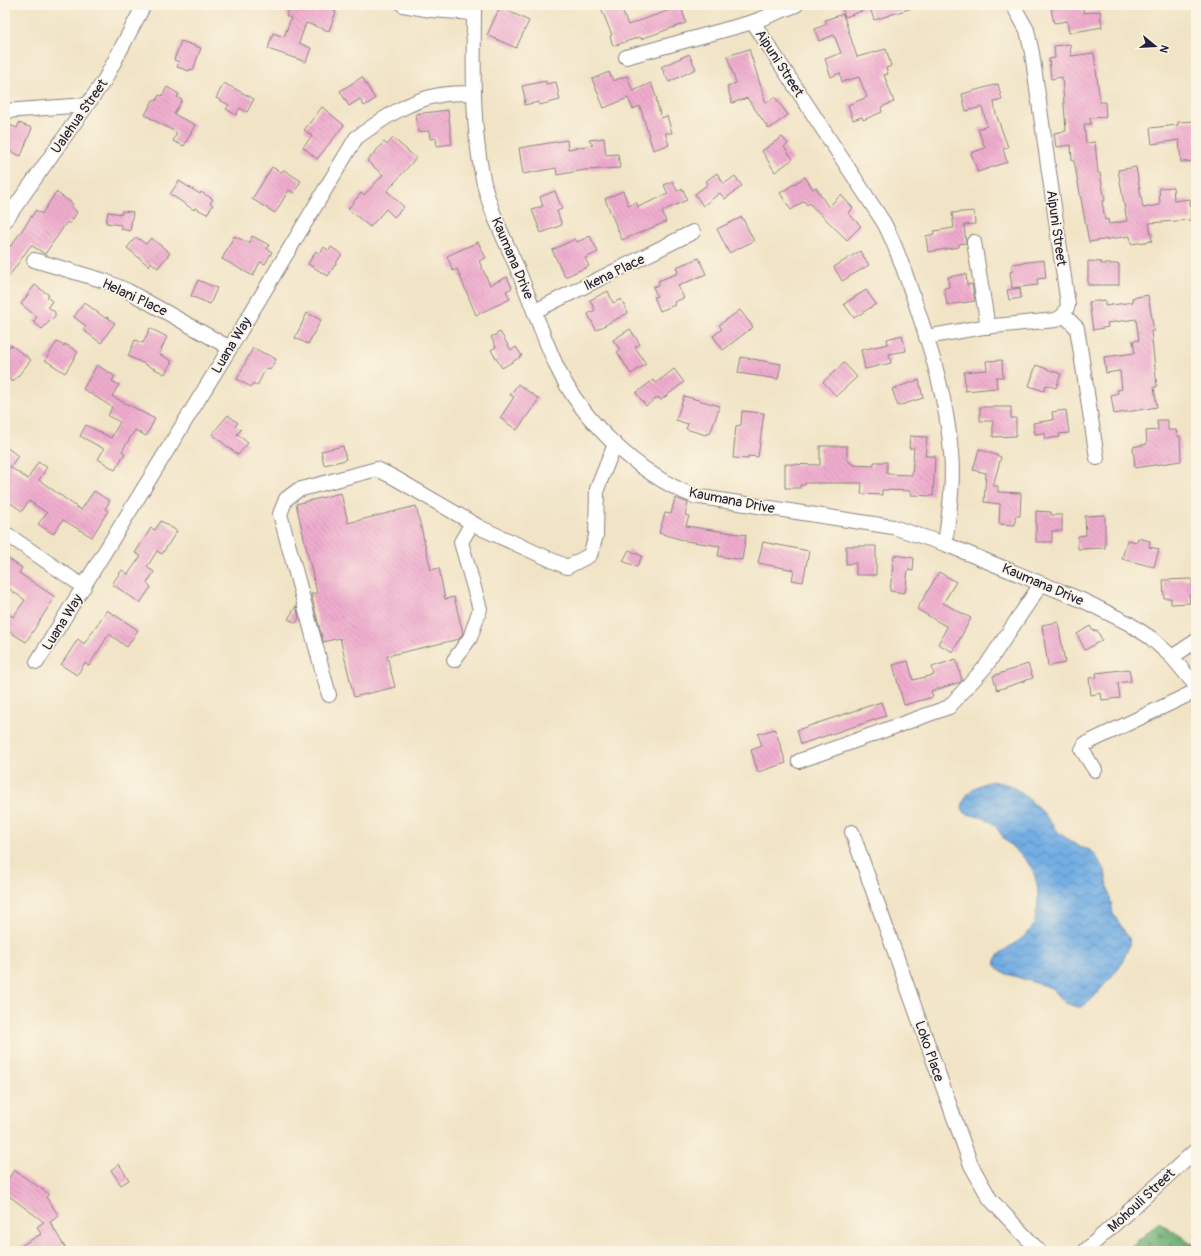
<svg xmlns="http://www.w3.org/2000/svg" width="1201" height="1256" viewBox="0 0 1201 1256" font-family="Pangolin,sans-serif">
<defs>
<pattern id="forest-firs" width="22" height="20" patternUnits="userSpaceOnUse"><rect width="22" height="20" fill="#68ab6f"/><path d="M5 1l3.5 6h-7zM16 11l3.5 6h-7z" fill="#558b5c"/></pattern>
<pattern id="water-waves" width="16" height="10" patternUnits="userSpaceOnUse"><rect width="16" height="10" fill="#72ade3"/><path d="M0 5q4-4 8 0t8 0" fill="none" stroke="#5d8cb9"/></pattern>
<pattern id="building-back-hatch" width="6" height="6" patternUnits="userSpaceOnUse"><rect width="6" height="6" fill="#efacce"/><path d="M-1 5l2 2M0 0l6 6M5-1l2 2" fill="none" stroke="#cd94b2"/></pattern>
</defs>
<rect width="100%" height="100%" fill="#fcf5e5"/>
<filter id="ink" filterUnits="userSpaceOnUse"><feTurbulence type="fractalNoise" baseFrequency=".025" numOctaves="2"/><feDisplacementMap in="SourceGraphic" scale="8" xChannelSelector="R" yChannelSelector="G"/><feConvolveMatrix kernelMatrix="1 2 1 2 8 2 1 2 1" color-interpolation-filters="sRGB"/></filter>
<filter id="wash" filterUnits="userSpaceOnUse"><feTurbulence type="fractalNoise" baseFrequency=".012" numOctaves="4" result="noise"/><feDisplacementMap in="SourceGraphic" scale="16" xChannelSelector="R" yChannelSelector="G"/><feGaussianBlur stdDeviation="0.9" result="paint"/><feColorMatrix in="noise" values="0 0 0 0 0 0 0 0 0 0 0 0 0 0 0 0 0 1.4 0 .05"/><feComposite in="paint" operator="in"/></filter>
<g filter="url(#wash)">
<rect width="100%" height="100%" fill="#f1e4c6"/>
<path fill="url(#forest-firs)" stroke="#456655" d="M1159,1222L1196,1246V1251H1126Z"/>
<path fill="url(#water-waves)" stroke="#4a688f" d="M992,781L1009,785L1019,791L1041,810L1059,833L1079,847L1090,850L1096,856L1105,871L1113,914L1129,938L1130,944L1120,967L1092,999L1082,1007H1077L1065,1003L1054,990L1049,987L1004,973C979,960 1016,944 1025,936C1031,930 1035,924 1036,915C1040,894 1039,875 1024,858C1018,852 1012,847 1006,841C1001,835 997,826 991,822C983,817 973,816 965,813L962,808C965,791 977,785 992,781Z"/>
<g id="blocks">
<g fill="url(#building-back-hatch)">
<path d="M290,5H327L335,8L334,11L336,12L329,31L306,23L299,43L311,48L306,62L268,49L273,33L284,37L291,18L286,16Z"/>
<path d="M609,5H620L628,25L681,6L686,23L641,39L640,37L613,46L610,36L612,35L601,8Z"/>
<path d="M841,5H915V7L874,20L870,8L845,17Z"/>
<path d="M1073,5H1082L1084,13L1100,11L1102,27L1069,33L1067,21L1054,23L1051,9Z"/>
<path d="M500,7L529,21L516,48L487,35Z"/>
<path d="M843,14L857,57L886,49L891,66L886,68L888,74L884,75L894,102L881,107L882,112L863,120L862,117L853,120L848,105L867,97L859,77L842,82L840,73L831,77L825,59L841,53L834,35L819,41L815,29L827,24L825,20Z"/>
<path d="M181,41L201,48L193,70L190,69L189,71L177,67L179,62L174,60Z"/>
<path d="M1070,44L1071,56L1094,53L1100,102H1105L1106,117L1090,118L1091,124H1084L1086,143L1095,142L1098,173H1100L1105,201H1102L1105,220L1108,219L1109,224L1127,221L1118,170L1136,167L1143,208L1160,205L1159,188L1173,187L1174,201L1190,199L1191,220L1149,223L1152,241L1131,244L1130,236L1089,242L1074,161H1072L1071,145L1056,147L1054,133L1066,131L1062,77L1051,79L1049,59L1055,58L1054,46Z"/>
<path d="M749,49L766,103L775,97L788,115L769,129L747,98L732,103L727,86L736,83L727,56Z"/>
<path d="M689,54L696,69L669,82L661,67Z"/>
<path d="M609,72L613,81L627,76L633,91L651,83L657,99H656L661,118L667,116L672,133H665L669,145L653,150L640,106L633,109L628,98L604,108L592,79Z"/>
<path d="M362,77L375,99L364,106L360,99L349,106L340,91Z"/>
<path d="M546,81V84L556,82L560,100L539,105V102L524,105L525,98L522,86Z"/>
<path d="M224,83L254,99L247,112L240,108L236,115L226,109L229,105L216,98Z"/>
<path d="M998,84L1002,100L994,102L996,114L1008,147L1003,149L1007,162L978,172L971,153L985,148L978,129L987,126L982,107L966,111L962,94Z"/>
<path d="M167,87L179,94L177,97L182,100L174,114L195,125L184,146L173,141L177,133L145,115L153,100L156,101L159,95L162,96Z"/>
<path d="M322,107L344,125L317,159L303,147L312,136L304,130Z"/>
<path d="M448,110L452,144L437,146L436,138L430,139L429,131L418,132L416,114Z"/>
<path d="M1196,121V161L1181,162L1179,140L1152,144L1150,128L1178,125V122Z"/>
<path d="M5,123L17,128L19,123L32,128L21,156L5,149Z"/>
<path d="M782,137L788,144L784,147L793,159L775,172L762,151Z"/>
<path d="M393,138L416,158L387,191L404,207L394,217L386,209L370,227L348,209L361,193L364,195L383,175L367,161L384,142L387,145Z"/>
<path d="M604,138L606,155L618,154L620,168L585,170L557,175L556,168L523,174L519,148L567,140L568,149L593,145L589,140Z"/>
<path d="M272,167L281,172L284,170L301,181L294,193L289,190L275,213L252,199Z"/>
<path d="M717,173L724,184L735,176L742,186L725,199L720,193L703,206L695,194L708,184L706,181Z"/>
<path d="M805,177L813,189L816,187L828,207L841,195L853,208L848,213L861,226L847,240L809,203L807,205L804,201L791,210L780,193Z"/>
<path d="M179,181L200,194L201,192L213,199L210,203L213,205L207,214L195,208L194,210L170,194Z"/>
<path d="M673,181L677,191L683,189L687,200L662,211L666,222L622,240L605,199L623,191L629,206L636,202L638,207L668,194L664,185Z"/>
<path d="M555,191L562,209L557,211L562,225L541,233L532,210L543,206L540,197Z"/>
<path d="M56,192L73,204L71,207L77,212L70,224L67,222L45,254L31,245L5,282V252L10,245L11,246L36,210L42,214Z"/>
<path d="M122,211L133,212L130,231L121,229V225L106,223L108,212L122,214Z"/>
<path d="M974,211L975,224L964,225L966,243L959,244V247L928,252L926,236L934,234V231L954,228L952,213Z"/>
<path d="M742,217L754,241L729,253L717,229Z"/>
<path d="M234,236L249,243L252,236L269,245L267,249L272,252L265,264L260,262L253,276L222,259Z"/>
<path d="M590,236L598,252L585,258L589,266L565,277L552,250L575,239L577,242Z"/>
<path d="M136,237L146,244L151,238L170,253L158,268L151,262L149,266L127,248Z"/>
<path d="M478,242L486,258L479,261L490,285L507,277L512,288L506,291L510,299L476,315L457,269L453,271L447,256Z"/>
<path d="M324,247L329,251L331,247L342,254L328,276L308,264L316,251L320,254Z"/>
<path d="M860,251L869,265L842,281L834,267Z"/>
<path d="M699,258L706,274L678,286L684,298L674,302L675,305L660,311L654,297L657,296L653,287L660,284L658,281L678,273L676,267Z"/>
<path d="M1044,260L1046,278L1037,279L1038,285L1012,288L1010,272L1013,271L1012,264Z"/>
<path d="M1088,261L1101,262V264H1119V285H1088Z"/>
<path d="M966,274L967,285L972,284L975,301L947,305L944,288L949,287L948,277Z"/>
<path d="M198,280L217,288L210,304L191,296Z"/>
<path d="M35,285L49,295L47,297L52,301L48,307L55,312V316L42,329L33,322L37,317L21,304Z"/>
<path d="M1020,288L1021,298L1009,300L1007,290Z"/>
<path d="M866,290L876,304L854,318L844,304Z"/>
<path d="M608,291L613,303L621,299L628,313L596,330L588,314L595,310L590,300Z"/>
<path d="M1148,295L1154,331H1151L1157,387H1154L1157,407L1114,414L1111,395L1118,393L1117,390L1122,389L1120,371L1106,373L1104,357L1135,353L1133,341L1139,340L1136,319L1107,323L1108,327L1093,330L1089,302L1105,300V306L1133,302L1132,298Z"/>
<path d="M84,302L105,318L107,317L115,323L101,343L83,330L86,326L74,317Z"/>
<path d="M740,310L753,327L723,350L713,336L722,329L719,325Z"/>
<path d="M307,313L321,320L308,344L295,338Z"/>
<path d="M150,328L167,337L159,354L172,361L165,374L128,356L135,340L143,343Z"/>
<path d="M630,329L640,344L635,347L646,364L631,374L617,352L620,350L613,340Z"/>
<path d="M500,332L511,350L516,347L522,356L502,368L491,350L496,347L491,337Z"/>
<path d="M902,335L906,351L889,354L891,363L865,369L861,350L888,344L887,339Z"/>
<path d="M57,342L64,346L65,344L78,352L65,373L45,360Z"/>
<path d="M11,345L31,360L13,382L5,376V353Z"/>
<path d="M253,348L276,359L270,370L266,368L257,386L253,383L251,387L237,379Z"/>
<path d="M741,357L781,364L778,379L738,373Z"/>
<path d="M1002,360L1003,377H996L997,388L965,391L964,372L987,370L986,361Z"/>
<path d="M844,363L857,377L836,396L823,382Z"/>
<path d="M97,365L115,376L112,381L119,385L112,396L155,419L146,436L135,430L122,451L125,453L115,470L98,459L104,449L80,436L86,425L111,438L120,422L108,416L112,407L83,389Z"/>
<path d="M1036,365L1061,374L1056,388L1046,385L1044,391L1029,386Z"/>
<path d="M674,369L684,382L661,400L658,397L646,406L636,393L653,380L656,383Z"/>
<path d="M919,380L923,398L898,406L892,389Z"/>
<path d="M518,384L539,399L517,430L500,418L514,397L510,395Z"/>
<path d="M684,396L720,406L710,434L707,433L706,435L686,429L688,424L676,420Z"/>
<path d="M980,407H1011V418H1016V436L993,437V421H980Z"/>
<path d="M1066,410L1069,433L1059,434L1060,437L1045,439V433L1035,434L1033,423L1053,420L1052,412Z"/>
<path d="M742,411L764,413L758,457L748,456V459L733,458L736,426L741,425Z"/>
<path d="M228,415L238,423L235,426L241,430L237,434L248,443L238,455L212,434Z"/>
<path d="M1157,420H1168V430H1176L1177,436H1180L1181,461L1135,468L1133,447L1147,444L1146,431L1158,430Z"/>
<path d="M910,436L927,437L925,456H935L933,496L911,495V491L882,490V495L861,494L862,483H805V485H800V488H785V464L820,465V446H847V460L854,465L874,466V462H887V474L912,475L914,448H909Z"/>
<path d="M5,446L18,456L10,467L28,479L38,462L47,467L39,480L81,510L94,491L110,501L105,509L108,511L92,537L63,520L53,534L38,524L47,513L29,501L22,511L5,499Z"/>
<path d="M343,446L346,460L324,465L321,451Z"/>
<path d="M979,449L1001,457L993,486H998V492L1021,493L1020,516H1015V525L999,524L1000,504L984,502L986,473L973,470Z"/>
<path d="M341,493L348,523L416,506L431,570L439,568L445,599L454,597L463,633L459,639L387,656L395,687L354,697L340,638L323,642L311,594L317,593L296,504Z"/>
<path d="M675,498L688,503L685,515L689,516L686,526L746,535L742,560L718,556L720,546L686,541L659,533L665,513L671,514Z"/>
<path d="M1036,511L1051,512V515H1062V531H1052V542H1036Z"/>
<path d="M1105,515V548L1078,549V536L1086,535L1085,516Z"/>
<path d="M161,521L177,531L162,554L157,551L147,567L154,572L147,583L151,587L140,603L112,584L122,570L128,574L141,556L135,553L151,528L155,530Z"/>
<path d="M1138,538L1150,541L1149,547L1159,549L1154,567L1122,559L1127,540L1137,542Z"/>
<path d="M763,542L809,551L803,582L792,580L794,570L758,563Z"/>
<path d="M846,546H876V575H856V563L846,564Z"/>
<path d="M629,550L642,556L637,567L623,561Z"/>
<path d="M894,555L914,558L913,571L908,570L905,593L890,591Z"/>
<path d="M5,556L22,568L19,573L55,597L26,642L5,629V612L13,617L25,600L5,586Z"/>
<path d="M939,572L956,582L943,603L971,618L953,652L938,644L947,627L917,609Z"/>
<path d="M1192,579L1193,595H1189L1190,603L1171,604V598H1164L1163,580Z"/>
<path d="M296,606L299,618L296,623L288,619Z"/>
<path d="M107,610L138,630L127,647L109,634L89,666L85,663L77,675L61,665L78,639L84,644Z"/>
<path d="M1058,622L1065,663L1048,666L1042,625Z"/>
<path d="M1090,626L1093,631L1097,630L1102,640L1085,650L1077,634Z"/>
<path d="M956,659L962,680L961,682L931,691L933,697L904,705L893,665L908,661L913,680L934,675L932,667Z"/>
<path d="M1028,664L1033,678L997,690L993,676Z"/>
<path d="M1129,669L1131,681L1118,683L1120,698L1102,700L1101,693L1091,695L1089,678L1097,677L1096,673Z"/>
<path d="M881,702L886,716L801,744L797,730Z"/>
<path d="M775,729L786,763L758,772L751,750L762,746L758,734Z"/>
<path d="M119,1164L129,1180L121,1185L111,1170Z"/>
<path d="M14,1170L49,1194L46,1197L59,1216L50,1222L67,1251H12L41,1234L37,1227L44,1222L5,1193V1184Z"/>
</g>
</g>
</g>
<g filter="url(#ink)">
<use href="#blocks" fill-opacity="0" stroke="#8a8380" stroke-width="1"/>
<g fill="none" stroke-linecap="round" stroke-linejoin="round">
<defs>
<g id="minor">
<path d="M403,5L431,10L474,13"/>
<path d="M474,5C474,61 471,119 482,174C488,209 507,243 520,275C532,305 543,336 556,365C581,420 638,474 694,496L893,527L945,544L1084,601L1128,623L1151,638L1172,657L1196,686"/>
<path d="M753,22L884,223C897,247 905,273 914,299C931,349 947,400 951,453C954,483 949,514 945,544"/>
<path d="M626,57L753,22L796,5"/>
<path d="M5,111L86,105"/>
<path d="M5,221L104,81L144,5"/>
<path d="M974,242L988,327"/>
<path d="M34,260L105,281L128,291L230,348"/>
<path d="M535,311L693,232"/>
<path d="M1064,315L1077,328L1097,458"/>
<path d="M926,337L983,327L1056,320L1064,315L1068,305L1032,53L1027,30L1013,5"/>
<path d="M5,533L84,587"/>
<path d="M1172,657L1196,641"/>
<path d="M454,660L470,638L480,609L461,542L472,523"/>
<path d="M37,662L230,348L356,138C381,120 409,100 440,95C451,93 463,93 474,93"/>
<path d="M329,695L280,514L286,499L298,490L377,469L395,478L481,528L567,567L590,555L596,536L597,489L615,444"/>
<path d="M799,761L949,707L986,666L1041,584"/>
<path d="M1095,770L1082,750L1085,744L1196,691"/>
<path d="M852,832L971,1165L990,1199L1039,1251"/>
<path d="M1085,1251L1196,1150"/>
</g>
</defs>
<use href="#minor" stroke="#8a8380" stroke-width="16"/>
<use href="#minor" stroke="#fff" stroke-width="14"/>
</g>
</g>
<g text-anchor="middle" stroke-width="3.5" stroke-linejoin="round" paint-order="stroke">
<g font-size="14" fill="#22223b" stroke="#fcf5e5">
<text transform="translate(780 63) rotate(57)" y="5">Aipuni Street</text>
<text transform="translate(79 116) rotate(-55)" y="5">Ualehua Street</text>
<text transform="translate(1057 228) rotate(82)" y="5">Aipuni Street</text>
<text transform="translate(513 258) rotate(67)" y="5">Kaumana Drive</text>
<text transform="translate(614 272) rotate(-26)" y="5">Ikena Place</text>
<text transform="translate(135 297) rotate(25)" y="5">Helani Place</text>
<text transform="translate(231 345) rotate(-59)" y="5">Luana Way</text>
<text transform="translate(732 500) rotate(11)" y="5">Kaumana Drive</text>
<text transform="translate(1043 584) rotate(23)" y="5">Kaumana Drive</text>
<text transform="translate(62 622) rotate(-58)" y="5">Luana Way</text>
<text transform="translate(930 1051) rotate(71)" y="5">Loko Place</text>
<text transform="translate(1141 1200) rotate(-43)" y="5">Mohouli Street</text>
</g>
</g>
<rect width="1201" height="1256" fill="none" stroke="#fcf5e5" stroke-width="20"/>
<g transform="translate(1155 46) rotate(108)" stroke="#fcf5e5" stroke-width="3" paint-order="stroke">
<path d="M0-3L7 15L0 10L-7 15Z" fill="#22223b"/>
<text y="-6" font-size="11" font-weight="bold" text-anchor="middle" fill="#22223b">N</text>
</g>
</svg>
